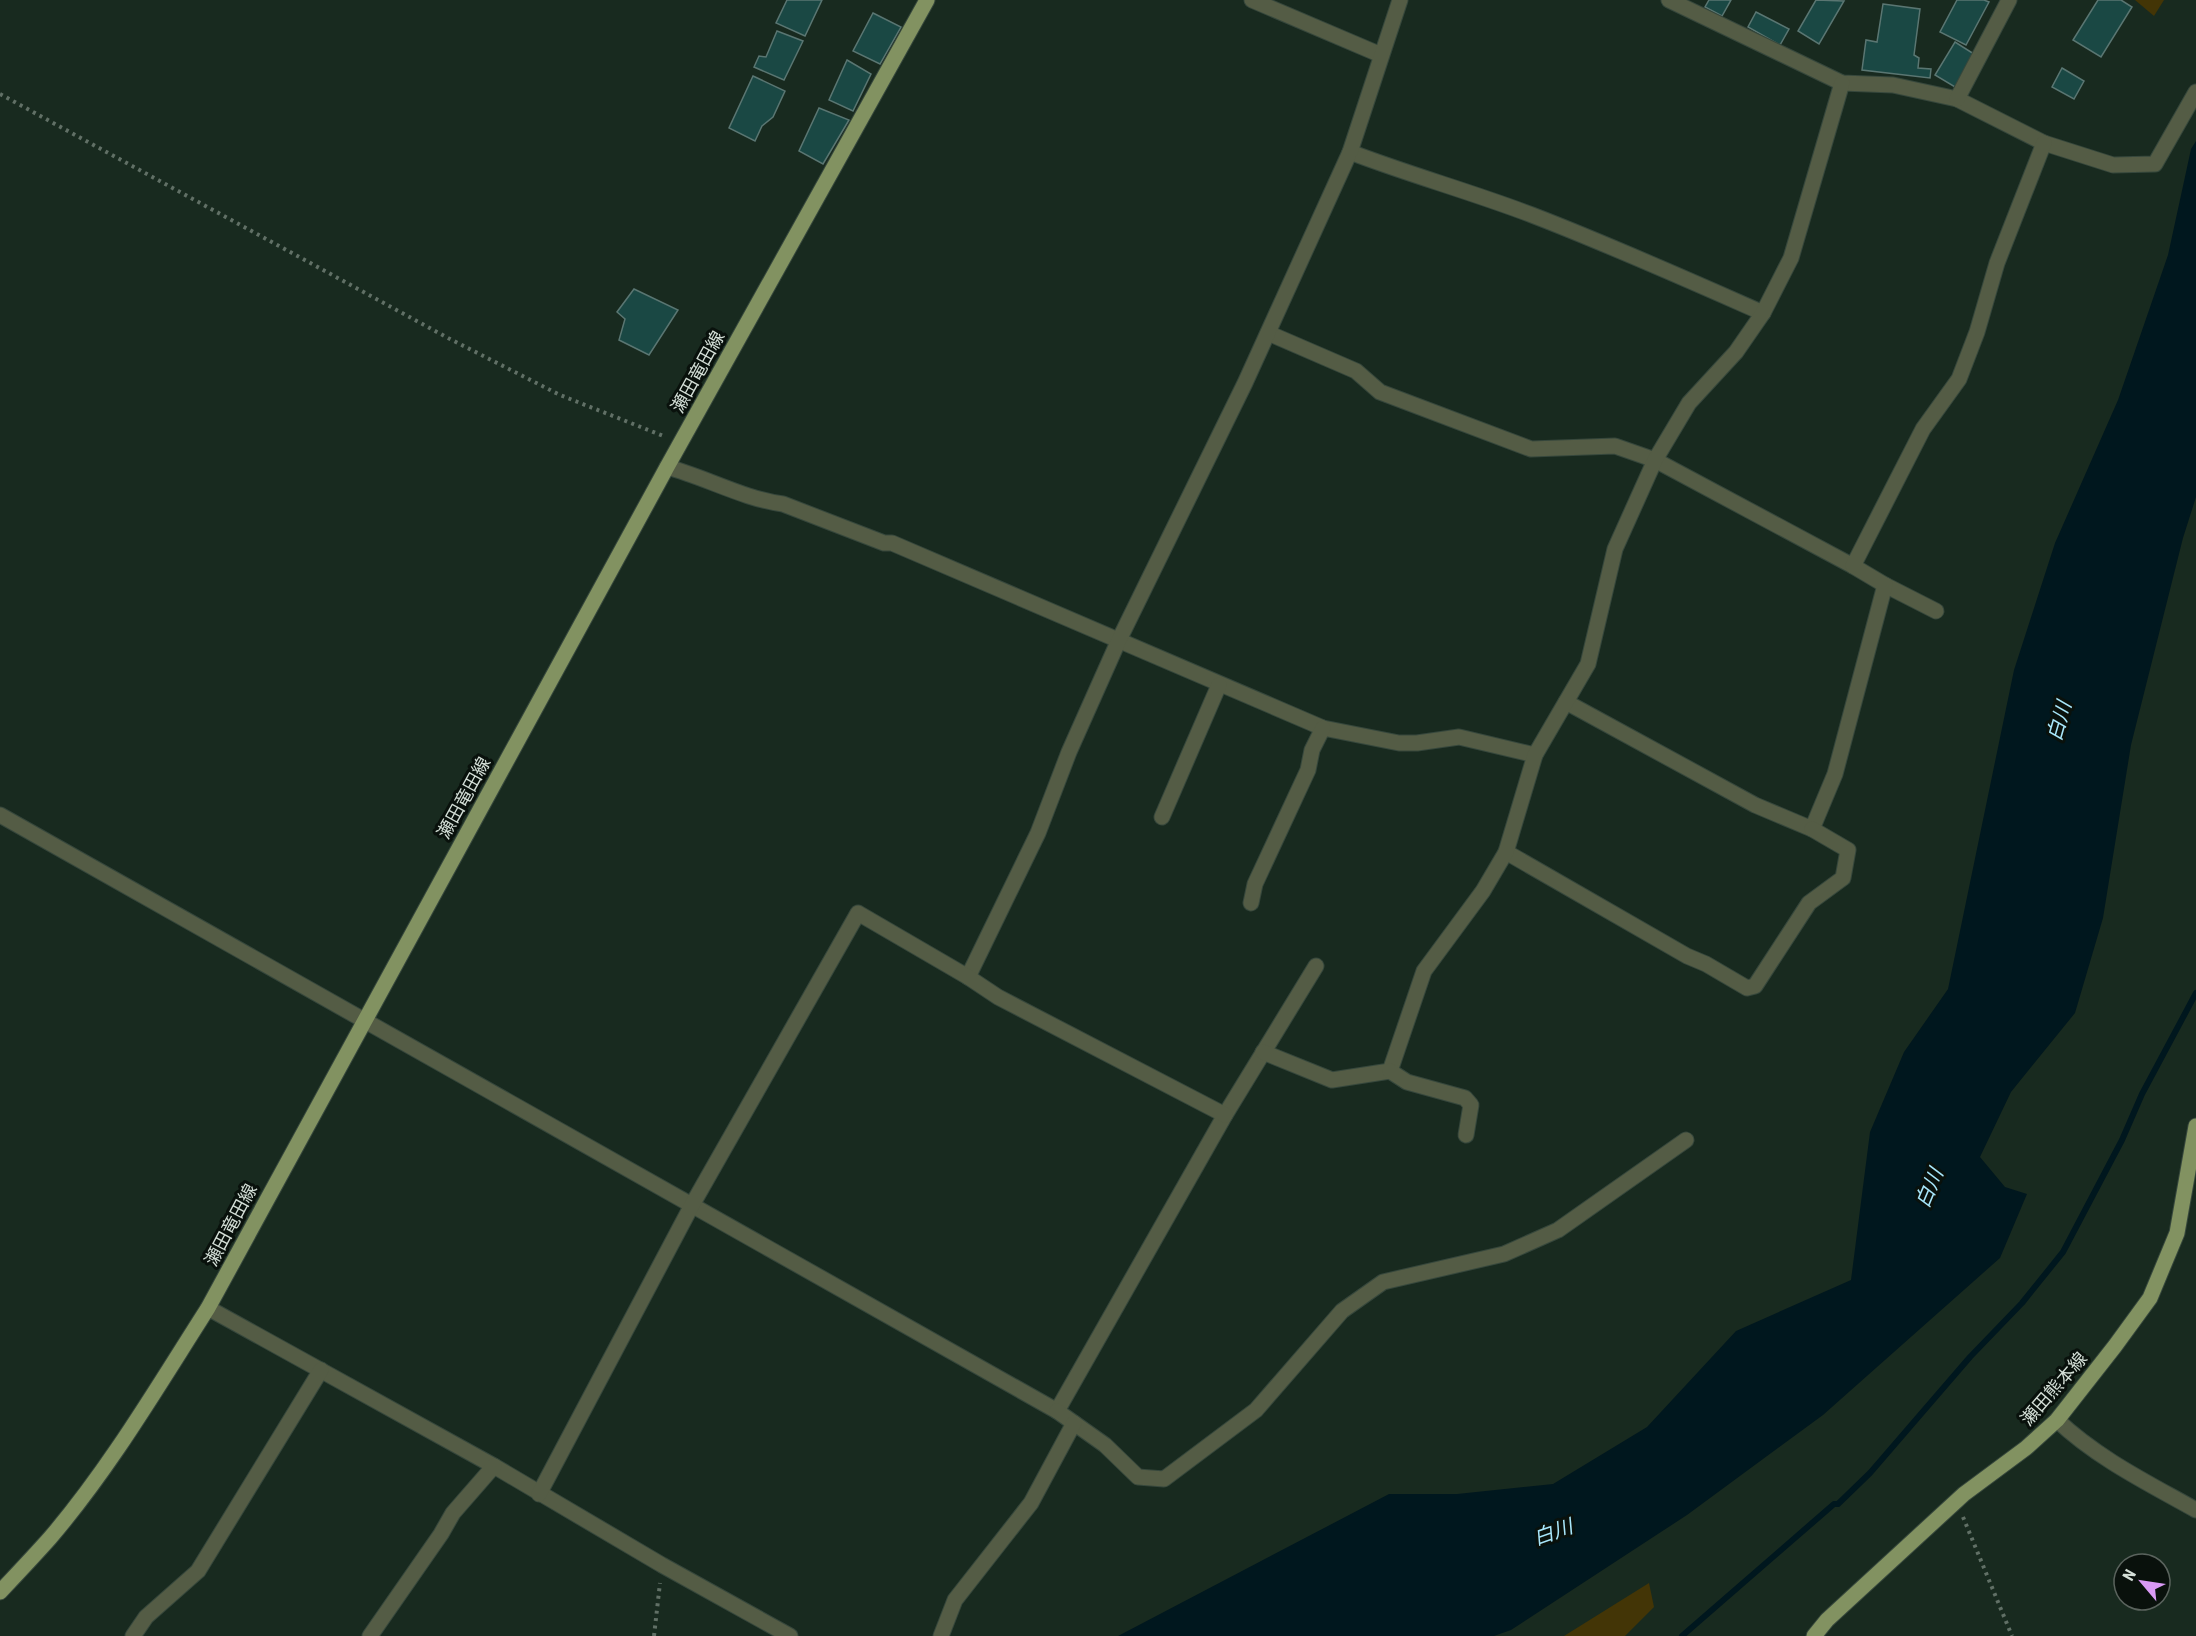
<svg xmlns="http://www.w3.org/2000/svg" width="2196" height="1636" viewBox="0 0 2196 1636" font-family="'Roboto Condensed','Noto Sans JP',sans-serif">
<rect width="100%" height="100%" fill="#182a1f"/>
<g fill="#433506">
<path d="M2135,0H2164L2154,16Z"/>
<path d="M1649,1583L1654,1607L1625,1636H1564Z"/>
</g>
<path fill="#00171e" d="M2196,141V497L2183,538L2131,745L2103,918L2075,1013L2011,1092L1980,1157L2005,1187L2027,1194L2000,1258L1823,1415L1687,1515L1511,1630L1494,1636H1118L1389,1494H1457L1553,1484L1647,1427L1736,1331L1851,1280L1870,1132L1904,1052L1948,989L2014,670L2055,543L2118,400L2168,255L2191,149Z"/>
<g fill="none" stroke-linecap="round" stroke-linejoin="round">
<path stroke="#00171e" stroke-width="6" d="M1682,1636L1834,1504H1838L1870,1473L1970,1357L2022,1303L2063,1252L2122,1140L2142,1094L2196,993"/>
</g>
<g fill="#1a4844" stroke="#5a7672" stroke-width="1.5">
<path d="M787,0H822L805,36L776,23Z"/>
<path d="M1709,0H1731L1722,16L1705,7Z"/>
<path d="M1816,0L1844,1L1819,44L1798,31Z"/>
<path d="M1957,0H1984L1989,2L1966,45L1940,32Z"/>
<path d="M2098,0H2121L2132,7L2101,57L2073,40Z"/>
<path d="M1883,4L1920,9L1914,55L1919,58L1918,68L1931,69L1930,78L1862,70L1866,40L1877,42Z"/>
<path d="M1756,12L1789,29L1780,45L1748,27Z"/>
<path d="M873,13L901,27L880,64L853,51Z"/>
<path d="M777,31L803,41L784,80L754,67L759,56L766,57Z"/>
<path d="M1955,42L1974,54L1955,87L1935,75Z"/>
<path d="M847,60L871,74L853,111L829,100Z"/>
<path d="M2062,68L2084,81L2074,99L2052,87Z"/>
<path d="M753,76L785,91L773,117L762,126L755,141L729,128Z"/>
<path d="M819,108L849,120L823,164L799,151Z"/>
<path d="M634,289L678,310L649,355L619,340L625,319L617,312Z"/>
</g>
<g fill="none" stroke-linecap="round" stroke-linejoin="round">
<defs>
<g id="minor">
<path d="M1252,0L1381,55"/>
<path d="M1669,0L1842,83L1893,85L1957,99L2044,143L2113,165L2155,164L2196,92"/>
<path d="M1957,99L2009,0"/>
<path d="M1350,152C1410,175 1472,192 1532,215C1610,245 1686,279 1763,313"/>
<path d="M1268,333L1356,371L1380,392L1531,449L1615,446L1655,460L1853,566"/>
<path d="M667,467C705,477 744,499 783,504L884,543H892L1323,728L1399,743H1417L1459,737L1535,755"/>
<path d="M1885,585L1936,611"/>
<path d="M1566,702L1755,805L1812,829L1835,774L1885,585L1853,566L1923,429L1959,379L1977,332L1997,263L2044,143"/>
<path d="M0,815L1057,1411L1225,1115L1316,966"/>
<path d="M1162,817L1219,685"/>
<path d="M1506,852L1687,956L1706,964L1747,988L1755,986L1809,903L1843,878L1848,850L1812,829"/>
<path d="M1251,903L1255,884L1308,770L1312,750L1323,728"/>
<path d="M968,977L1038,833L1069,752L1118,642L1245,383L1350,152L1400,0"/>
<path d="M1263,1052L1332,1080L1390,1071L1424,971L1483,891L1506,852L1535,755L1588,664L1615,549L1655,460L1689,403L1736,352L1763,313L1791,258L1842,83"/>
<path d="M1390,1071L1407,1082L1465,1098L1471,1105L1466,1135"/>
<path d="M208,1308L494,1466L662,1565L790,1636"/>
<path d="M1057,1411L1105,1445L1138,1477L1164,1479L1256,1410L1342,1311L1383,1282L1504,1254L1558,1230L1686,1140"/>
<path d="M2057,1420C2097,1458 2148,1483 2196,1510"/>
<path d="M539,1494L692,1205L858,913L968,977L998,997L1225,1115"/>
<path d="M133,1636L146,1617L198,1571L321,1370"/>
<path d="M370,1636L441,1534L453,1513L494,1466"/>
<path d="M941,1636L955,1600L1031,1503L1074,1423"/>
</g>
<g id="major">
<path d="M0,1592C17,1574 34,1556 50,1538C110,1468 158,1386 208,1308L667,467L927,0"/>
<path d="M1814,1636L1827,1620L1964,1494L2026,1448L2057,1420L2115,1346L2150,1298L2177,1233L2196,1126"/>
</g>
</defs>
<use href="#minor" stroke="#36473c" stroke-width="17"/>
<use href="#major" stroke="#36473c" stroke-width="17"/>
<g stroke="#617066" stroke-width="4" stroke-dasharray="3 4.5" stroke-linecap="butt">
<path d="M0,94L448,338L560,395L666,437"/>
<path d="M1963,1517L2012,1636"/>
<path d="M654,1636L660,1583"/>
</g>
<use href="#minor" stroke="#545c45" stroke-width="15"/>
<use href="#major" stroke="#829261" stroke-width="15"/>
</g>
<g text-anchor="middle" stroke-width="6" stroke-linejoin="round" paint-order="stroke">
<g font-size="18" fill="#d4dfd7" stroke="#09110c">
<text transform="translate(698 372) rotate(-61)" y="6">瀬田竜田線</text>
<text transform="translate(464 798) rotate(-61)" y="6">瀬田竜田線</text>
<text transform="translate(231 1225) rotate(-62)" y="6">瀬田竜田線</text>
<text transform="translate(2054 1389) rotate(-49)" y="6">瀬田熊本線</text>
</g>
<g font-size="20" font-style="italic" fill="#a8e7fb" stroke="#09110c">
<text transform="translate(2059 721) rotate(-74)" y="7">白川</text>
<text transform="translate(1929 1188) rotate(-67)" y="7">白川</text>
<text transform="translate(1553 1532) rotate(-19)" y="7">白川</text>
</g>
</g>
<g transform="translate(2142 1582) rotate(299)"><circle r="28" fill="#09110c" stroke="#5a635d" stroke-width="1.5"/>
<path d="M0-4.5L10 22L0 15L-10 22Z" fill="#da9af6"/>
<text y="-9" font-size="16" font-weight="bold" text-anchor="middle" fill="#d4dfd7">N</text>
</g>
</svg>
